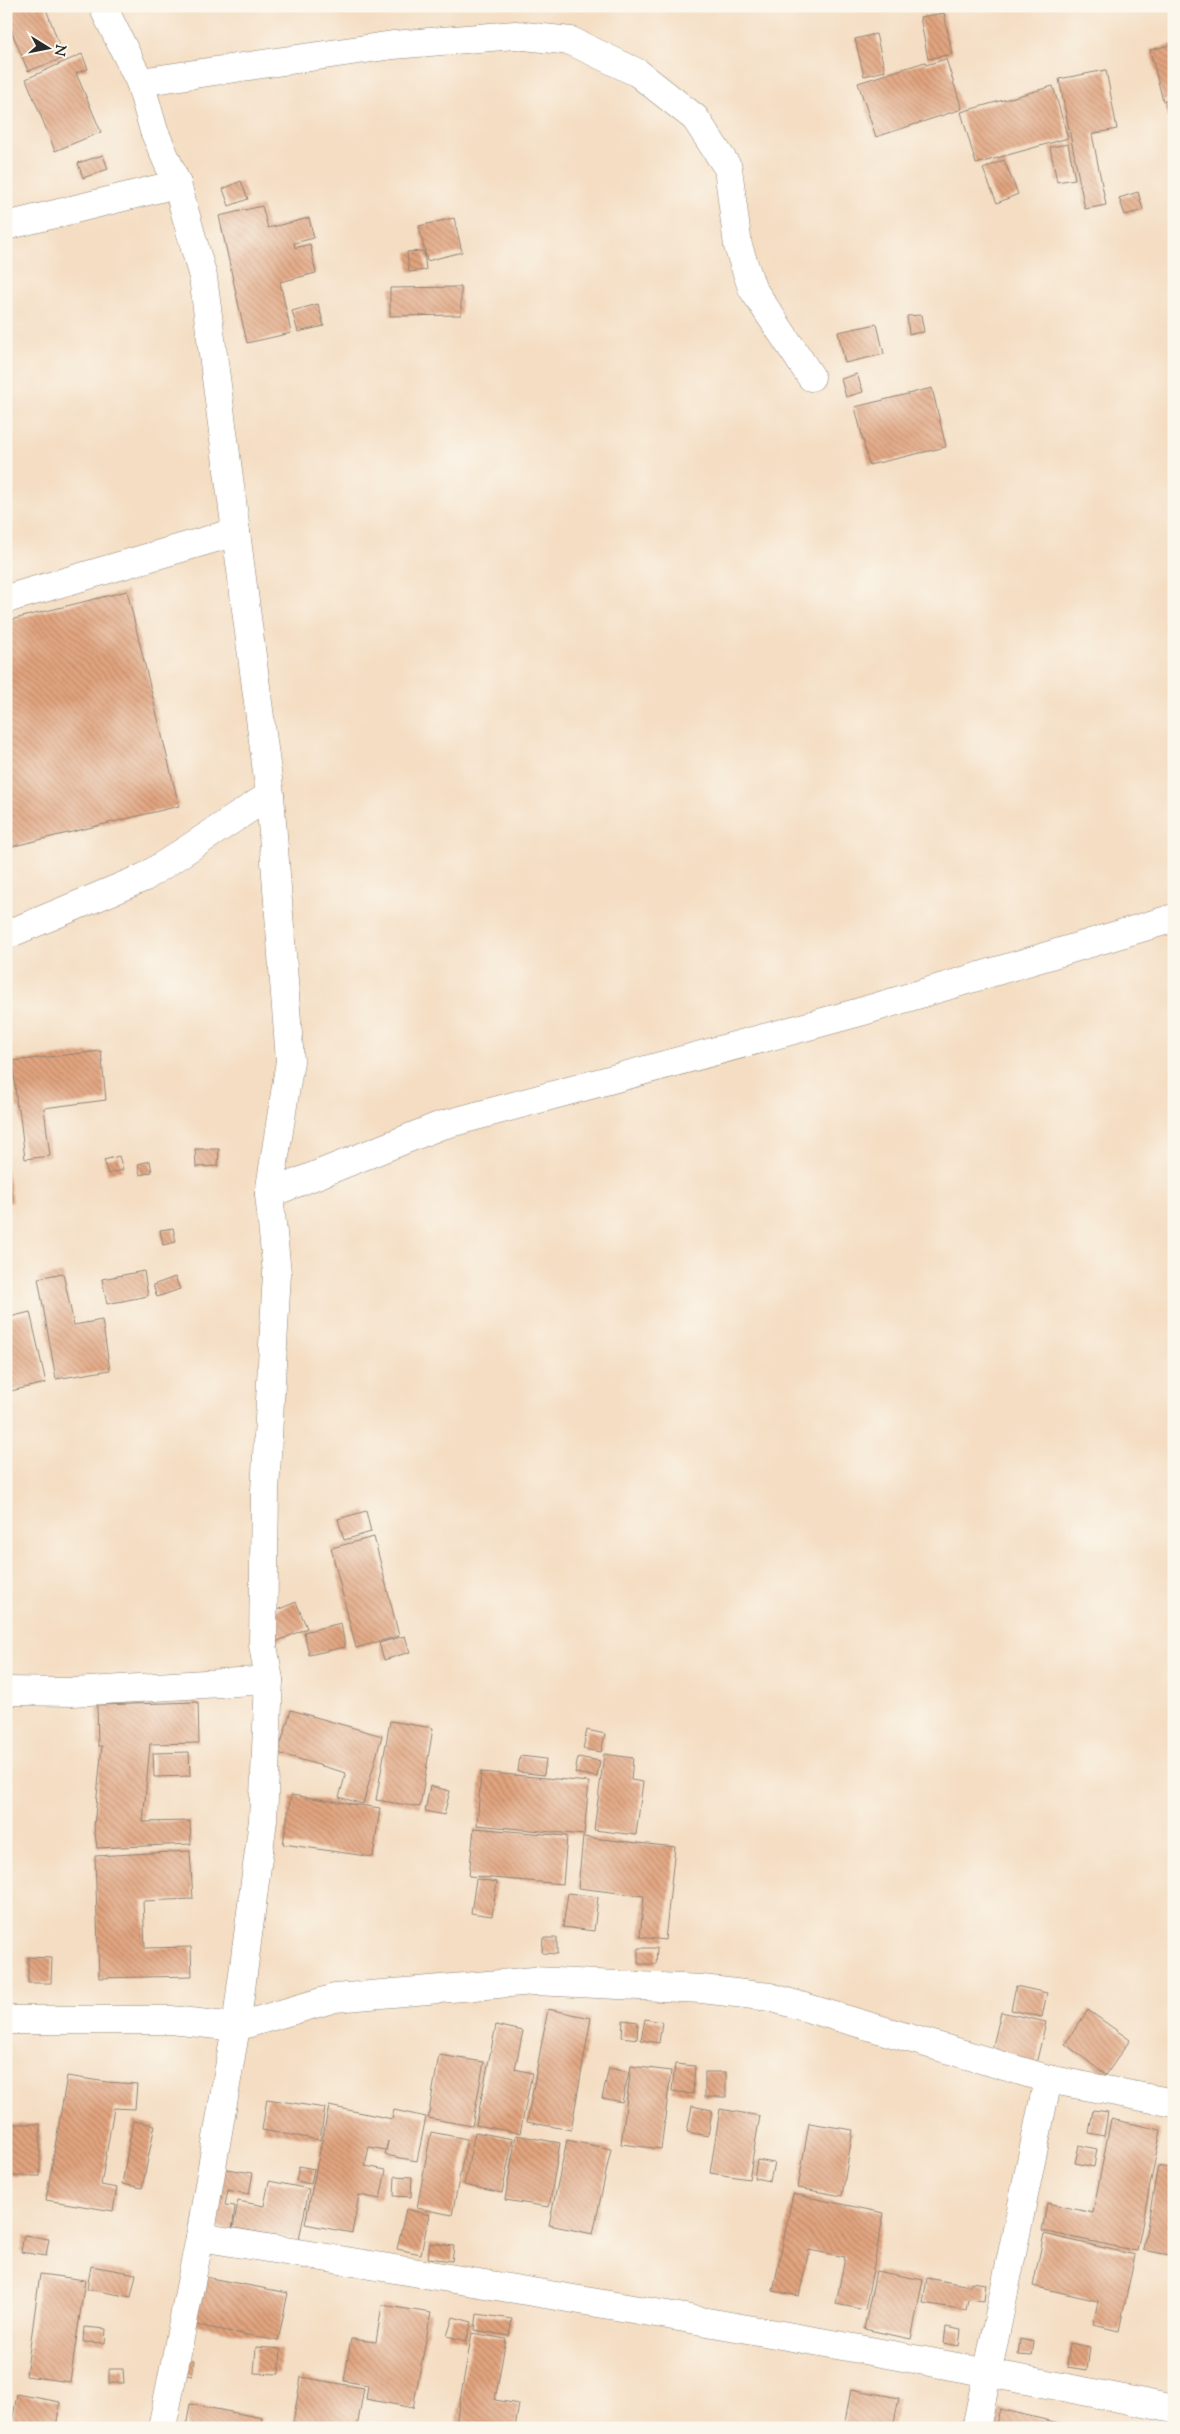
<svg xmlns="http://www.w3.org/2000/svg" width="1180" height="2434" viewBox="0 0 1180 2434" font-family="'Sorts Mill Goudy',serif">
<defs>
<pattern id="building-back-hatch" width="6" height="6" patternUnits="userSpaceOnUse" patternTransform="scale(1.25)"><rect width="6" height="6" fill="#e2a47f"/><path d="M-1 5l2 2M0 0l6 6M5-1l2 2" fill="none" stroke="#b78668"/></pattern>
</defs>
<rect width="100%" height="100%" fill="#fbf7ec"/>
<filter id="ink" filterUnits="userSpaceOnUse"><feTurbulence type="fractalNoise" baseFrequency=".02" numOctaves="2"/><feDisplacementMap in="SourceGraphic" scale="10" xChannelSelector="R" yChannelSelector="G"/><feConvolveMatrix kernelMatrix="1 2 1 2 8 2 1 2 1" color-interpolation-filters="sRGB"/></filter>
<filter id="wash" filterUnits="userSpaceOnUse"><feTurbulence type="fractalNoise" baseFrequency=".0096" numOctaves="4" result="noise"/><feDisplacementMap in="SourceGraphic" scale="20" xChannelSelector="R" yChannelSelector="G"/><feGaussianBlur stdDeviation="1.12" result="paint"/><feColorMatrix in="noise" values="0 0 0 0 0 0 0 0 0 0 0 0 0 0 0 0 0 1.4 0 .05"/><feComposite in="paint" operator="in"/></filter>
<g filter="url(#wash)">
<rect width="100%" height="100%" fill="#f4ddc2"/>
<g id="blocks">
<g fill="url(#building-back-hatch)">
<path d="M6,6H45L64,58L28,71L6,18Z"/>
<path d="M944,13L952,54L928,59L920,17Z"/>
<path d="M876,34L885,71L864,76L855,39Z"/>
<path d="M1174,44V98L1163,101L1150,50Z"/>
<path d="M82,54L88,69L76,73L101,132L55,151L26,79Z"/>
<path d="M946,59L962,109L876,137L858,83L925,62L926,65Z"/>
<path d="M1106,70L1117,129L1092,134L1106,205L1085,209L1059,79Z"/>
<path d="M1053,86L1068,138L976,164L961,112Z"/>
<path d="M1174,101V139H1173L1165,103Z"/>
<path d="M1068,144L1075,179L1057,182L1050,147Z"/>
<path d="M103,155L108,169L83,178L78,163Z"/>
<path d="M1004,160L1018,194L997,203L983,169Z"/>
<path d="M241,181L248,199L229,206L223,189Z"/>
<path d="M1138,192L1143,210L1125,215L1119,198Z"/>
<path d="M262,206L268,228L309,218L314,238L294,243L295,248L310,244L316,273L280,282L291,333L247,343L219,216Z"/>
<path d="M454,218L462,252L427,261L419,226Z"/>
<path d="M424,251L426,270L409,272L407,252Z"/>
<path d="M461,287V315L390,316V288Z"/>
<path d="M318,304L324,326L298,332L292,311Z"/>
<path d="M921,315L924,332L909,334L907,316Z"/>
<path d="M877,324L884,354L845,363L838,332Z"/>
<path d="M857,374L863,392L846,397L841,379Z"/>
<path d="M932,388L946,447L869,465L855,407Z"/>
<path d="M127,591L179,806L6,848V621Z"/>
<path d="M101,1051L106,1100L44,1108L50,1156L25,1159L19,1108L17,1109L13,1061Z"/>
<path d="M195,1149H219L218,1166L196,1167Z"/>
<path d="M119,1156L123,1170L108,1174L104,1160Z"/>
<path d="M150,1161L152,1172L140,1175L138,1164Z"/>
<path d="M6,1167L13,1202L6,1203Z"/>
<path d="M173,1228L176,1242L163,1245L160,1230Z"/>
<path d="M144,1271L148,1296L107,1304L102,1279Z"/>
<path d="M63,1273L74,1325L102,1320L110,1370L56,1379L38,1278Z"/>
<path d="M175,1277L180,1289L157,1297L153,1285Z"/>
<path d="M30,1312L46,1383L6,1392V1318Z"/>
<path d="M366,1511L371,1532L344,1540L338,1519Z"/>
<path d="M374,1537L399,1636L356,1648L331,1548Z"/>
<path d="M296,1602L307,1628L276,1642L265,1615Z"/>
<path d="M341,1623L345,1647L309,1655L304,1632Z"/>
<path d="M405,1636L410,1652L384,1660L379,1643Z"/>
<path d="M198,1702L199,1743L150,1744L143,1822L190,1821L191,1844L97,1848L94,1826L102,1746H98L97,1705Z"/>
<path d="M291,1710L382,1736L363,1804L339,1797L346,1773L278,1753Z"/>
<path d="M390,1721L433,1728L420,1807L376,1800Z"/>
<path d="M587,1730L605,1734L601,1752L583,1749Z"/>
<path d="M189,1752L190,1776L154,1777L153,1753Z"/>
<path d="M604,1754L633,1758L631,1780L643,1782L636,1835L594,1830Z"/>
<path d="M520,1756L546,1759L544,1775L518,1772Z"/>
<path d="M578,1757L600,1761L597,1777L575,1773Z"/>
<path d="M481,1772L589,1782L584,1835L477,1825Z"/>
<path d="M430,1786L450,1791L444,1815L425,1811Z"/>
<path d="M291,1795L380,1808L373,1857L283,1844Z"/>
<path d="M474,1828L567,1836L563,1884L469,1876Z"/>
<path d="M583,1837L675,1847L665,1940L640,1937L644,1896L578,1888Z"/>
<path d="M190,1851L193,1899L143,1901L145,1948L191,1947L192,1976L99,1978L95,1856Z"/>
<path d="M476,1879L497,1882L492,1916L471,1913Z"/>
<path d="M568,1893L598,1897L594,1931L563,1927Z"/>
<path d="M543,1938H557V1954L542,1953Z"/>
<path d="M638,1948H657L656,1964H638Z"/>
<path d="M28,1957L52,1958L51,1983H28Z"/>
<path d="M1016,1986L1047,1993L1042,2017L1011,2010Z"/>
<path d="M548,2009L591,2018L571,2130L527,2122Z"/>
<path d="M1088,2010L1130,2040L1106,2075L1065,2044Z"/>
<path d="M1001,2012L1046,2022L1036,2064L991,2054Z"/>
<path d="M645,2019L662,2022L659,2043L641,2040Z"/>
<path d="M623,2020L638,2022L637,2039L622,2037Z"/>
<path d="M496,2025L523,2031L515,2069L532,2073L520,2133L476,2125Z"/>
<path d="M439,2055L484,2062L472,2126L428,2118Z"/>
<path d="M675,2064L695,2066L693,2094L672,2091Z"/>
<path d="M631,2066L671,2071L661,2149L621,2144Z"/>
<path d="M609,2068L629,2072L622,2102L602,2098Z"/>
<rect x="705" y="2072" width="21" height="25"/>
<path d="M67,2076L107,2082L137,2084L135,2109L114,2108L101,2185L117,2188L113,2211L46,2200Z"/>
<path d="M267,2099L325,2108L320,2140L262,2130Z"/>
<path d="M329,2106L392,2119L394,2110L426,2117L417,2161L385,2155L388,2141L386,2150L369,2147L365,2166L386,2170L380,2199L359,2195L352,2233L305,2224Z"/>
<path d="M692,2106L712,2110L708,2136L687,2132Z"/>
<path d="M720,2109L760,2116L749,2179L710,2173Z"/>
<path d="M1093,2110L1108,2112L1104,2136L1089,2133Z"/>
<path d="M1111,2119L1161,2130L1137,2251L1042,2231L1047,2203L1093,2213Z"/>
<path d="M133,2121L155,2125L142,2188L122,2184Z"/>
<path d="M809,2123L853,2130L842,2196L798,2188Z"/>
<rect x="6" y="2124" width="34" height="52"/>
<path d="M431,2132L467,2139L452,2215L417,2208Z"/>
<path d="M475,2132L513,2139L502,2193L464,2185Z"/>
<path d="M516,2135L560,2143L549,2207L505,2200Z"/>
<path d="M567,2140L611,2149L593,2234L549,2225Z"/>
<path d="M1079,2145L1097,2149L1094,2167L1075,2163Z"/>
<path d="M757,2160L774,2163L770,2181L754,2178Z"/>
<path d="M299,2166L314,2169L311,2184L296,2181Z"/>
<path d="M1158,2166L1174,2169V2256L1143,2250Z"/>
<path d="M213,2167L253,2173L249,2194L228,2190L225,2205L235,2206L232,2230L205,2226Z"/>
<path d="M395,2176L412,2177L411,2197L394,2196Z"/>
<path d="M269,2181L309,2189L299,2240L233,2228L238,2201L264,2206Z"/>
<path d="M793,2194L884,2213L865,2310L836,2304L845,2257L809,2250L799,2296L773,2291Z"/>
<path d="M406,2209L429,2215L421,2254L397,2249Z"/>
<path d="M1044,2234L1135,2255L1119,2331L1093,2325L1098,2301L1033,2286Z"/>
<path d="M24,2235L49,2239L46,2256L21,2252Z"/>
<path d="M430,2243L454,2246L452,2261L428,2258Z"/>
<path d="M91,2266L136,2274L131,2297L87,2289Z"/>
<path d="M876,2271L923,2280L911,2339L864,2329Z"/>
<path d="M40,2274L85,2280L70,2382L26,2376Z"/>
<path d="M195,2275L288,2293L278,2341L186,2323Z"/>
<path d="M927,2278L970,2286L971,2282L986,2284L984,2301L968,2299L966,2310L923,2303Z"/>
<path d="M382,2305L431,2313L413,2408L366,2399L368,2385L344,2381L351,2339L376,2342Z"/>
<path d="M477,2314L512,2319L509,2336L475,2330Z"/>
<path d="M453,2317L472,2322L466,2341L447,2336Z"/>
<path d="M84,2327L106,2329L105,2343L83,2342Z"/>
<path d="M946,2327L961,2330L959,2346L944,2343Z"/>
<path d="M472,2333L506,2339L495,2400L519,2404L515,2428H455Z"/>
<path d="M1020,2339L1034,2342L1032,2356L1018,2355Z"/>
<path d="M1070,2343L1090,2347L1087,2370L1067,2367Z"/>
<path d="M256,2347L281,2349L279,2374L254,2373Z"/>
<path d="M182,2359L194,2360L192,2376L180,2374Z"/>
<path d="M109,2369H123L124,2383H109Z"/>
<path d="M301,2377L364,2388L357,2428H292Z"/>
<path d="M851,2389L899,2398L893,2428H844Z"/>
<path d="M17,2394L60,2402L56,2428H11Z"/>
<path d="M190,2404L262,2418L260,2428H186Z"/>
<path d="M1000,2409L1075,2427V2428H995Z"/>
</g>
</g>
</g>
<g filter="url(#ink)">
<use href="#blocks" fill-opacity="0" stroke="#908476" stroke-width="1"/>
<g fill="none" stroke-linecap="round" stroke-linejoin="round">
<defs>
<g id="minor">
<path d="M105,6V11L140,82L154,131L177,184L203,277L270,795L290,1061L269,1194L277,1273L265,1491L263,1645L269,1680L263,1820L236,2027L200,2237L162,2428"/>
<path d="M140,82L393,45L515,35L571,41L638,73L695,118L728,168L738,246L752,288L811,377"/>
<path d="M6,226L177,184"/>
<path d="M6,599L236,532"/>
<path d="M6,935L145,877L270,795"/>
<path d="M269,1194L439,1126L860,1012L1174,918"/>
<path d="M6,1691L72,1692L269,1680"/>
<path d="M6,2020H171L236,2027L335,1998L534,1981L702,1989L770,1997L1048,2079L1174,2103"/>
<path d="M200,2237C525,2290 850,2344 1174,2409"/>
<path d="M976,2428L1048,2079"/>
</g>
</defs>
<use href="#minor" stroke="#908476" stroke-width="29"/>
<use href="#minor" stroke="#fff" stroke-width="28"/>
</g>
</g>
<rect width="1180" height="2434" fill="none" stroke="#fbf7ec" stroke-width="25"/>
<g transform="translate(48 48) rotate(100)" stroke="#fbf7ec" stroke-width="4" paint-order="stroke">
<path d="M0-4L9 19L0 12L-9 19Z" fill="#2b2b2b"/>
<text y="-8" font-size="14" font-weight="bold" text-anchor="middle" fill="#2b2b2b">N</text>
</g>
</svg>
